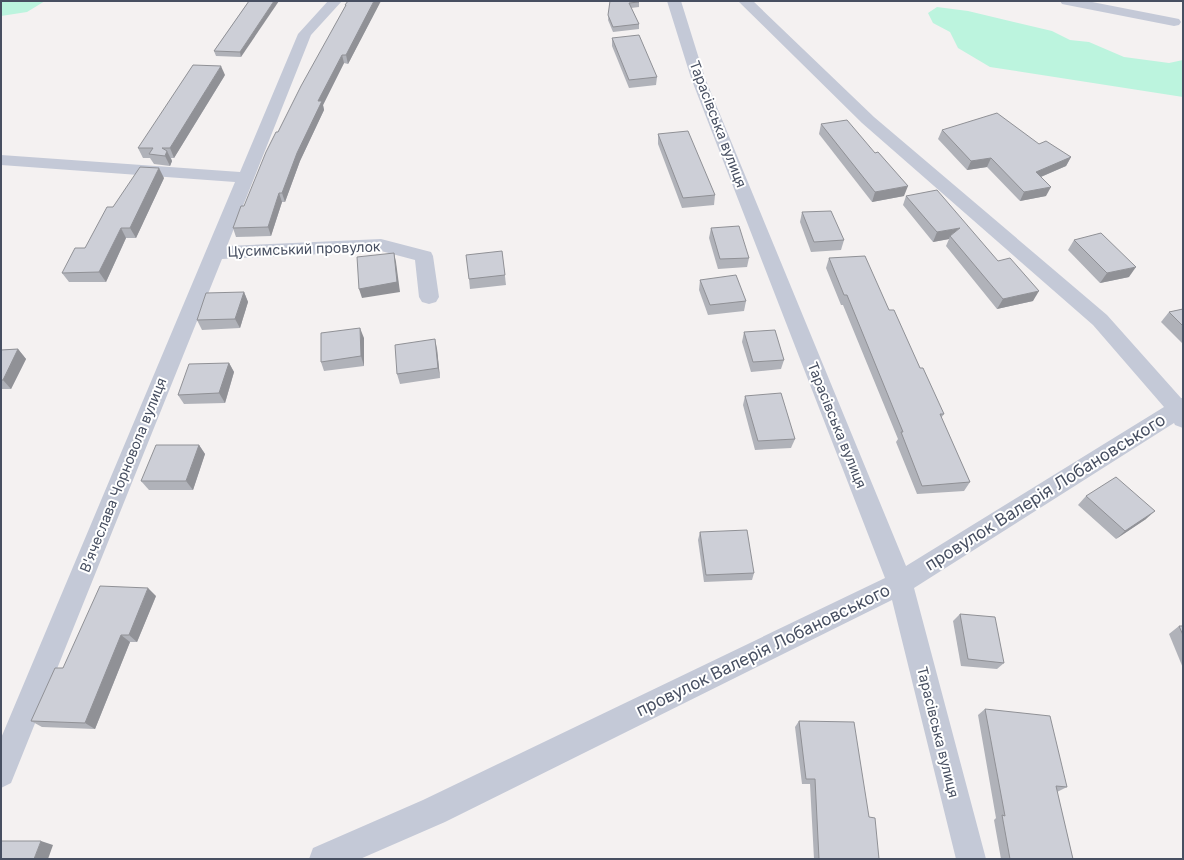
<svg xmlns="http://www.w3.org/2000/svg" width="1184" height="860" viewBox="0 0 1184 860" font-family="Inter,sans-serif">
<rect width="100%" height="100%" fill="#f4f1f1"/>
<g fill="#bcf4de">
<path d="M1,1H45L27,12L1,16Z"/>
<path d="M937,7L968,11L1052,31L1070,40L1089,42L1124,57L1169,63L1183,60V97L990,67L958,48L950,32L933,23L928,13Z"/>
</g>
<g fill="none" stroke-linecap="round" stroke-linejoin="round">
<g fill="#c4c9d7" fill-rule="evenodd">
<path d="M328,1H342L311,35L227,246L381,239L431,252L433,256L439,297L436,302L429,304L422,302L419,297L415,260L381,251L222,259L11,783L1,788V738L235,182L1,165V155L240,172L298,34Z"/>
<path d="M667,1H681L705,78L906,566L1164,407L1093,325L862,123L738,1H753L874,117L1107,315L1181,398H1183V428L1175,425L1174,423L914,588L986,859H956L892,600L445,822L360,859H309L313,848L423,800L885,578L691,78Z"/>
<path d="M1060,1H1087L1174,18L1179,19L1181,22L1179,25L1174,26L1067,5L1062,4Z"/>
</g>
</g>
<g fill="#b0b2b9">
<path d="M249,1L241,57L216,56L214,51Z"/>
<path d="M610,1L639,2V7L631,8L639,24V29L613,32L608,20Z"/>
<path d="M379,4L348,64L344,63L323,105L324,110L300,161L285,202H282L271,236L236,237L233,228L244,206L278,132L345,7V5Z"/>
<path d="M612,38L657,77L656,85L629,88L612,46Z"/>
<path d="M225,75L174,158H171L172,161L170,166L154,164L150,158H143L138,148Z"/>
<path d="M821,124L904,196L872,202L819,134Z"/>
<path d="M942,130L1039,144L1071,157L1066,166L1041,177L1046,196L1020,201L987,167L967,170L938,139Z"/>
<path d="M658,134L715,195L714,205L682,208L658,144Z"/>
<path d="M164,178L136,238H126L106,282H69L62,273L85,248L113,207Z"/>
<path d="M906,196L1033,301L997,309L946,246L949,239L933,242L903,205Z"/>
<path d="M802,212L844,240L841,250L811,252L800,222Z"/>
<path d="M711,228L749,258L747,267L718,269L709,238Z"/>
<path d="M1074,240L1129,277L1100,283L1068,250Z"/>
<path d="M502,251L506,285L470,289L469,279Z"/>
<path d="M829,258L889,310L920,368L944,414L941,418L970,482L964,491L917,494L896,442L898,439L843,305H841L826,268Z"/>
<path d="M700,280L746,301L744,311L708,315L699,290Z"/>
<path d="M244,292L248,302L240,328L202,330L197,320Z"/>
<path d="M1183,309V344L1161,322L1169,312Z"/>
<path d="M744,332L784,360L781,369L751,372L742,342Z"/>
<path d="M364,338V366L324,371L321,362Z"/>
<path d="M18,349L26,359L11,389H1V350Z"/>
<path d="M437,349L440,378L400,384L397,374Z"/>
<path d="M229,363L234,372L225,403L184,404L178,395Z"/>
<path d="M745,396L795,439L791,448L755,450L743,405Z"/>
<path d="M199,445L205,454L193,490H149L141,481Z"/>
<path d="M1086,496L1146,519L1116,539L1078,505Z"/>
<path d="M700,532L754,573L752,580L704,582L698,540Z"/>
<path d="M156,596L137,642H130L95,729L42,727L31,721L63,668Z"/>
<path d="M960,614L1004,663L997,669L961,666L953,621Z"/>
<path d="M1179,626H1183V668L1169,634Z"/>
<path d="M985,709L1067,787L1057,792L1073,859H1001L994,820L996,818L978,715Z"/>
<path d="M799,721L869,817L879,859H814L810,784H802L795,727Z"/>
</g>
<g fill="#909196">
<path d="M274,1H279L241,57L240,52Z"/>
<path d="M374,1H381L348,64L346,55Z"/>
<path d="M342,55L344,63L323,105L324,110L300,161L285,202L282,193L297,153L318,101Z"/>
<path d="M221,66L225,75L174,158L170,148Z"/>
<path d="M167,151L172,161L170,166L165,156Z"/>
<path d="M1071,157L1066,166L1031,181L1036,172Z"/>
<path d="M991,158L987,167L967,170L971,161Z"/>
<path d="M159,168L164,178L136,238L130,228Z"/>
<path d="M908,186L904,196L872,202L875,192Z"/>
<path d="M1051,187L1046,196L1020,201L1024,192Z"/>
<path d="M279,193L282,202L271,236L268,227Z"/>
<path d="M121,228L126,238L106,282L99,272Z"/>
<path d="M960,228L950,236L949,239L933,242L937,232Z"/>
<path d="M394,253L396,262L400,292L362,298L359,289Z"/>
<path d="M1136,267L1129,277L1100,283L1107,273Z"/>
<path d="M1039,291L1033,301L997,309L1003,299Z"/>
<path d="M244,292L248,302L240,328L235,319Z"/>
<path d="M360,328L364,338V366L361,356Z"/>
<path d="M435,339L437,349L440,378L438,368Z"/>
<path d="M18,349L26,359L11,389L3,380Z"/>
<path d="M229,363L234,372L225,403L219,393Z"/>
<path d="M199,445L205,454L193,490L186,481Z"/>
<path d="M1155,511L1146,519L1116,539L1125,531Z"/>
<path d="M148,588L156,596L137,642L129,635Z"/>
<path d="M121,635L130,642L95,729L85,723Z"/>
<path d="M41,841L53,845L48,859H34Z"/>
</g>
<g fill="#cdcfd7" stroke="#909196">
<path d="M249,1H274L240,52L214,51Z"/>
<path d="M348,1H374L346,55H342L318,101H322L297,153L282,193H279L268,227L233,228L241,206H244L266,152L276,132H278L301,86L346,5H345Z"/>
<path d="M610,1H639V2L629,3L639,24L613,27L608,15Z"/>
<path d="M639,35L657,77L629,80L612,38Z"/>
<path d="M193,65L221,66L170,148H162L167,151L165,156L149,154L153,148H138Z"/>
<path d="M997,113L1039,144L1046,141L1071,157L1036,172L1051,187L1024,192L991,158L971,161L942,130Z"/>
<path d="M847,120L875,153L878,152L908,186L875,192L821,124Z"/>
<path d="M688,131L715,195L683,198L658,134Z"/>
<path d="M140,167L159,168L130,228H121L99,272L62,273L75,248H85L107,207H113Z"/>
<path d="M937,190L998,261L1010,258L1039,291L1003,299L950,236L960,228L937,232L906,196Z"/>
<path d="M831,211L844,240L814,242L802,212Z"/>
<path d="M739,226L749,258L720,259L711,228Z"/>
<path d="M1101,233L1136,267L1107,273L1074,240Z"/>
<path d="M502,251L505,275L469,279L466,255Z"/>
<path d="M394,253L397,282L359,289L357,257Z"/>
<path d="M865,256L889,310H894L920,368H923L944,414H940L970,482L922,486L901,432H903L847,295H844L829,258Z"/>
<path d="M736,275L746,301L710,305L700,280Z"/>
<path d="M244,292L235,319L197,320L206,293Z"/>
<path d="M1183,309V326L1169,312Z"/>
<path d="M360,328L361,356L321,362V333Z"/>
<path d="M775,330L784,360L753,362L744,332Z"/>
<path d="M435,339L438,368L397,374L395,345Z"/>
<path d="M18,349L3,380H1V350Z"/>
<path d="M229,363L219,393L178,395L189,364Z"/>
<path d="M781,393L795,439L758,441L745,396Z"/>
<path d="M156,445H199L186,481H141Z"/>
<path d="M1116,477L1155,511L1125,531L1086,496Z"/>
<path d="M747,530L754,573L706,575L700,532Z"/>
<path d="M100,586L148,588L129,635H121L85,723L31,721L55,668H63Z"/>
<path d="M960,614L995,617L1004,663L968,659Z"/>
<path d="M1179,626H1183V635Z"/>
<path d="M985,709L1050,716L1067,787L1056,786L1073,859H1010L1002,815L1005,816Z"/>
<path d="M799,721L854,722L869,817L875,818L879,859H819L815,779H806Z"/>
<path d="M1,841H41L34,859H1Z"/>
</g>
<g text-anchor="middle" stroke-width="4" stroke-linejoin="round" paint-order="stroke">
<g font-size="14" fill="#474f61" stroke="#fff">
<text transform="translate(718 124) rotate(69)" y="5">Тарасівська вулиця</text>
<text transform="translate(304 249) rotate(-2)" y="5">Цусимський провулок</text>
<text transform="translate(837 425) rotate(68)" y="5">Тарасівська вулиця</text>
<text transform="translate(123 475) rotate(-68)" y="5">В'ячеслава Чорновола вулиця</text>
<text transform="translate(938 732) rotate(76)" y="5">Тарасівська вулиця</text>
</g>
<g font-size="17" fill="#474f61" stroke="#fff">
<text transform="translate(1045 492) rotate(-32)" y="6">провулок Валерія Лобановського</text>
<text transform="translate(763 650) rotate(-26)" y="6">провулок Валерія Лобановського</text>
</g>
</g>
<rect width="1184" height="860" fill="none" stroke="#474f61" stroke-width="4"/>
</svg>
